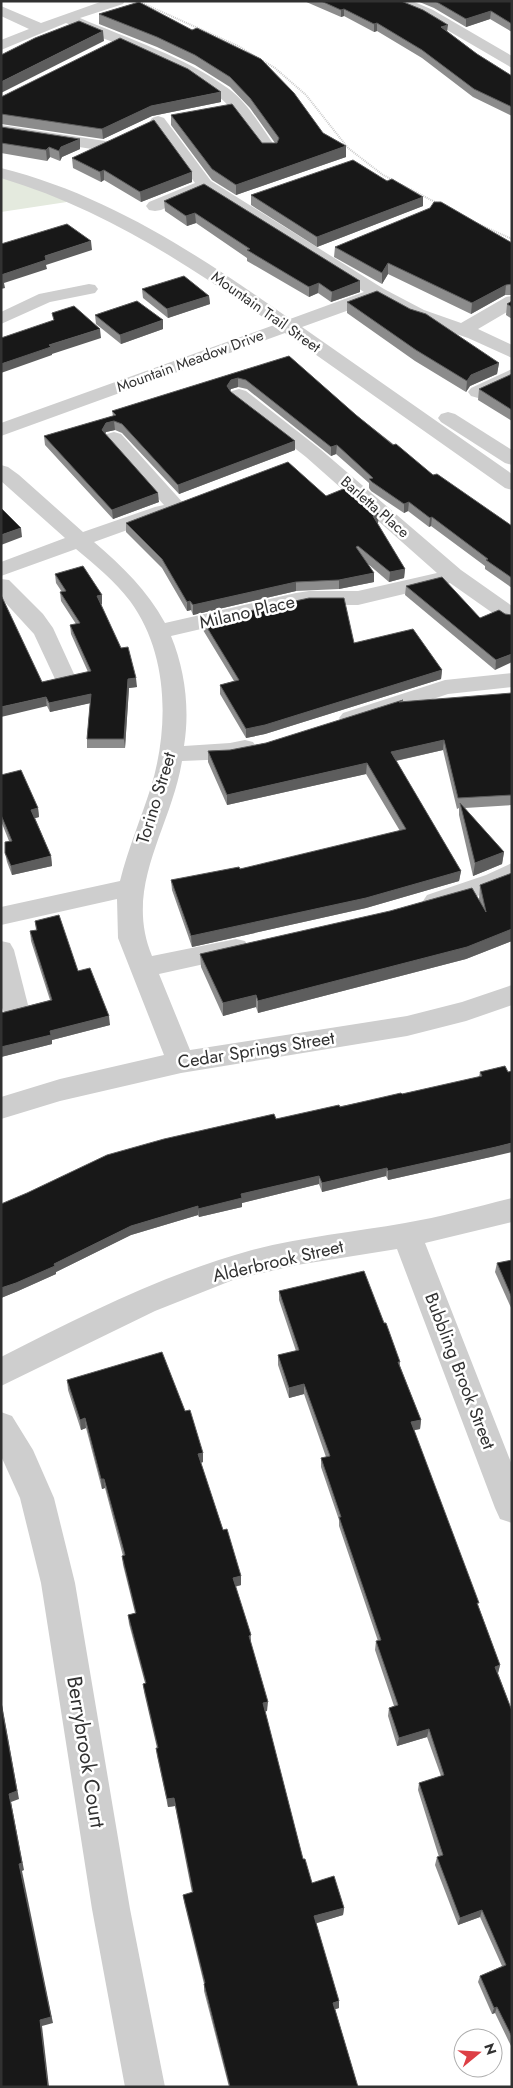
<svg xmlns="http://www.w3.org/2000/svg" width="513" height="2088" viewBox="0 0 513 2088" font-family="Jost,sans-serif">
<rect width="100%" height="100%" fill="#fff"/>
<path fill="#e4eade" d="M1,173L80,200L1,212Z"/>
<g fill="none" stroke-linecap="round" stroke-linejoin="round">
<g stroke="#cbcbcb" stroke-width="2" stroke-dasharray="1 1" stroke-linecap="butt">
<path d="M142,3L238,46L275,68L306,95L348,148L383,175L395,181"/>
<path d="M400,184L437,203"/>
<path d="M476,223L512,239"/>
</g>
<g fill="#cecece" fill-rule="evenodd">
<path d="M103,1H125L123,4L80,18C129,39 185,57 229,89C248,103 261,127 275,146L277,149L275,152H263C249,134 236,110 218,96C175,63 115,44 66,23L1,50V40L29,29L1,16V6L41,23Z"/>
<path d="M392,1H412L433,10L512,56V68L423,16L394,4Z"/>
<path d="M158,116L164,118L211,181L384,289L424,310L461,323L506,297L512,296V309L478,329L512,345V358L468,338L410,318L377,300L302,327L512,474V490L505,488L285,333L1,436V423L274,325C187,264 104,209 1,178V168C109,195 200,256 290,319L364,292L203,191L161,210L155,211L149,210L146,206L149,202L195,183L150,121L152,118Z"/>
<path d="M1,125L105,141L111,143L113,146L111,149L105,151L1,135Z"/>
<path d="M89,284L95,285L98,289L95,293L50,302L1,324V312L39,294Z"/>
<path d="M512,369V383L485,396L478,398L471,396L468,392L471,388Z"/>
<path d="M239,389L246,391L320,449L461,570L512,606V623L504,621L450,583L358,605H309L296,607L171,636C185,670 190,709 184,746L230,743L245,740L253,742L257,748L253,754L230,759L182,761C171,829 123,886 152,956L236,939L245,941L249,948L245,955L236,957L159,974L190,1050L407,1016L462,1002L512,985V1005L466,1021L407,1036L181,1073L60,1101L1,1119V1097L60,1079L164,1055L118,938L117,899L1,925V907L120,881C128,848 141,819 151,787C169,728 169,654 130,601C115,581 95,565 76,549L1,576V562L65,538L1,481V465L8,467L19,475L83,532L155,507L164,505L104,438L107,434L114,432L121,434L185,505L182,509L172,511L169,515L94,542C123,567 147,590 165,623L296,593L309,591H358L437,573L306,457L232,399L229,395L232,391Z"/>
<path d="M448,412L455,414L512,450V465L505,463L441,422L438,418L441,414Z"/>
<path d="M1,579L9,580L43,614L53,628L74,674L71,679L63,681L55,679L34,634L1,598Z"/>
<path d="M512,673V687L448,694L351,726L343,723L339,718L343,713L445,680Z"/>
<path d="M512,863V883L504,887L436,910L427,907L423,901L427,895L486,875Z"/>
<path d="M1,941L10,943L14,950L28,1005L24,1012L14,1015L4,1012L1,1006Z"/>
<path d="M512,1198V1222L425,1243L512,1465V1523L500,1519L495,1508L397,1249L297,1265L233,1280L155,1311L1,1386V1357C82,1316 164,1274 252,1250C302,1237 354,1232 405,1223C441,1217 476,1207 512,1198Z"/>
<path d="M1,1412L12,1416L33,1450L54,1498L75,1583L130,1909L165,2087H125L92,1909L41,1583L20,1498L1,1456Z"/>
</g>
</g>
<g fill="#8c8c8c">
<path d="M304,1H401L447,31L477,54L512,76V116L473,97L422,58L377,31L374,32L344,16L341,17Z"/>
<path d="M417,1H512V32L490,19L466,27L434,8Z"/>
<path d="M139,2L323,133L346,146V157L236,195L212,180L171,125V115L262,143H275L250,108L230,87L195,65L157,47L99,24V14Z"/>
<path d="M1,97L221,102L152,116L103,139L1,124Z"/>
<path d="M1,127L80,149L62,157L60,161L50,157L47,161L1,153Z"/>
<path d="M72,158L192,172V182L141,202L104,180L101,182L73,168Z"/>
<path d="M387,181L423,197V206L317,247L251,205V195Z"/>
<path d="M204,184L360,281V292L331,302L318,293L309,297L247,261V258L196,223L187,226L165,211L164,201Z"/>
<path d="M512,243V295H505L471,314L388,274L382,284L334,257L335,247Z"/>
<path d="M142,289L209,296L210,304L168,318L143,298Z"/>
<path d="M512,301V319L506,315L507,304Z"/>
<path d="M347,302L499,363L497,374L470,386L466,392L415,361L347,313Z"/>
<path d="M95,315L163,329L121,344L96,324Z"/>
<path d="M289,356L356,415L433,475L512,526V588L485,569V566L431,526L429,527L408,511L404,513L371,491L369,488V483L336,454L331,456L247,389L238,387L231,389L230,391L295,450L179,494L122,433L115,430L106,432L105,434L159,502L113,519L45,445L44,436L113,416L112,411Z"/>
<path d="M512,374V421L478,400L479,389Z"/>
<path d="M326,496L379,514L378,523L377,524L405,569L404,578L389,582L368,564L374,582L339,589L296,591L193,615L191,610L187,611L162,568L126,532V523Z"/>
<path d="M55,574L102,604L101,605L137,687L129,688L125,748H87V739L90,703L50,712L47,706L42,682L88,672L71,634L70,625L76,624L61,601L60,592H62L56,583Z"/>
<path d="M406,586L480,618L505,614L495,670L405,595Z"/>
<path d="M203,621L354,643L442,670L441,679L265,734L246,738L220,694V685L234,681L203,630Z"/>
<path d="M512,693V805L465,808L504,852L502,864L473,876L459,815V808L457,809L443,750L396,761L461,871L459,881L366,908L192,947L172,890L171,880L240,869L400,831L366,774L227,805L208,762V751L230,750L266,743L403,702Z"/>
<path d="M1,775L38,808L39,817L35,818L51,856L52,866L12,875L7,862L5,853L9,841L1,821Z"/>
<path d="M512,873V941L466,959L258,1013L256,1007L223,1016L201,967L200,954L479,899L480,885Z"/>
<path d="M35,921L78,971L110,1025L52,1040V1044L1,1057V1013L50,1000L31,941L30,931L36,930Z"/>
<path d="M505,1066L495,1156L388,1180L386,1176L322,1192L319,1184L242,1203V1207L199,1217L198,1215L131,1235L56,1272V1274L18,1291L1,1298V1204L276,1119L402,1094L479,1077L480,1072Z"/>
<path d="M512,1260V1310L495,1272L497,1263Z"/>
<path d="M279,1291L384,1323L400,1362V1366L421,1420L420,1429L414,1430L500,1665L498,1673L512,1711V2048L495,2013L492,2014L478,1982L480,1976L502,1966L480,1917L458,1925L435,1865L437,1857H439L418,1790L419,1783L441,1776L427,1737L397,1746L388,1716L389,1708L394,1706L375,1650L376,1641H378L339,1526V1520L321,1467V1458L326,1457L304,1394L289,1398L278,1365V1355L296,1351L279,1300Z"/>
<path d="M67,1380L203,1462L201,1463L223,1530L241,1576V1585L235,1587L251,1635V1644L267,1711H265L303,1859L312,1883L344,1908L343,1915L316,1923L339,2008L335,2009L358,2087H229L204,1991V1984L184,1902L183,1895L192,1893L175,1806L168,1807L157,1756L156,1748H157L144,1692L143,1684L145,1683L129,1624L128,1615L135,1613L123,1565L122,1556H123L105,1488L102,1489L86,1428L81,1430L68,1390Z"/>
</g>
<g fill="#5d5d5d">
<path d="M344,9V16L341,17V10Z"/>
<path d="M491,11L490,19L466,27V19Z"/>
<path d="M377,23V31L374,32V24Z"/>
<path d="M448,25L447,32L441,27Z"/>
<path d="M103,31L104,41L1,93V82Z"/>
<path d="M221,92V102L152,116L103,139L102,129L151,106Z"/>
<path d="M80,139V149L62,157L60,161L59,151L61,147Z"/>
<path d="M346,146V157L236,195V185Z"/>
<path d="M49,147L50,157L47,161L46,150Z"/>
<path d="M104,170V180L101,182L100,172Z"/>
<path d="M192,172V182L141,202L140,192Z"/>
<path d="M423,197V206L317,247V237Z"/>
<path d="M195,213L196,223L187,226L186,216Z"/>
<path d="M91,241L92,250L46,265L47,269L4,283L5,288L1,289V275L45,256Z"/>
<path d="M388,263V274L382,284V273Z"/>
<path d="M360,281V292L331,302L332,292Z"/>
<path d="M319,283L318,293L309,297V287Z"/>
<path d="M506,285L505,295L471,314L472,303Z"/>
<path d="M209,296L210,304L168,318L167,309Z"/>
<path d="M163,320V329L121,344L120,335Z"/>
<path d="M100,329L101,338L52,354V355L1,373V364L49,345Z"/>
<path d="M499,363L497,374L470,386L466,392L467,381L471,375Z"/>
<path d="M238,378V387L231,389L227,395V386L231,380Z"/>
<path d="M114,421L115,430L106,432L102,439V430L106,423Z"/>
<path d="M295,441V450L179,494L178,485Z"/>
<path d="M337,445L336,454L331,456V447Z"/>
<path d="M158,493L159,502L113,519L112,510Z"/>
<path d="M409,502L408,511L404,513V504Z"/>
<path d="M379,514L378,523L372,526L373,516Z"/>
<path d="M432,517L431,526L429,527L430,518Z"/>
<path d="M21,528L22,537L1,545V535Z"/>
<path d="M405,569L404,578L389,582L390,572Z"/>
<path d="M374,573V582L339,589V580Z"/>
<path d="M296,582V591L193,615V605Z"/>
<path d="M102,595V604L97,606V596Z"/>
<path d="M190,601L191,610L187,611V602Z"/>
<path d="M512,654V662L495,670L496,660Z"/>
<path d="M442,670L441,679L265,734L246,738V729Z"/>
<path d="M136,678L137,687L129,688L125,748L124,739L128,679Z"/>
<path d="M91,694V703L50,712L49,703Z"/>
<path d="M46,697L47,706L1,717V707Z"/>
<path d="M444,740L443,750L390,762L391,752Z"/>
<path d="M367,763L366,774L227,805V795Z"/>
<path d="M38,808L39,817L32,819L31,810Z"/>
<path d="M504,852L502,864L473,876L475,863Z"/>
<path d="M51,856L52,866L12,875L11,866Z"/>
<path d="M461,871L459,881L366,908L192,947L191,936Z"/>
<path d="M512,929V941L466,959L258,1013V1001Z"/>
<path d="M256,995V1007L223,1016V1003Z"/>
<path d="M109,1016L110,1025L52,1040V1044L1,1057V1047L50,1031Z"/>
<path d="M512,1143V1152L495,1156L388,1180V1171Z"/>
<path d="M387,1168L386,1176L322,1192V1183Z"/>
<path d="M319,1176V1184L242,1203V1207L199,1217L198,1209L241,1194Z"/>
<path d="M198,1206V1215L131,1235L56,1272V1274L18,1291L1,1298V1288L54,1264L131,1226Z"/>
<path d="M304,1384V1394L289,1398V1388Z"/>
<path d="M85,1418L86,1428L81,1430L80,1420Z"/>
<path d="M421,1420L420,1429L410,1431L411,1422Z"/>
<path d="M203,1453V1462L199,1463L198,1454Z"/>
<path d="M101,1479H104L105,1488L102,1489Z"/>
<path d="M241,1576V1585L233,1587V1578Z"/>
<path d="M500,1665L498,1673L495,1667Z"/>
<path d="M1,1699L19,1799L11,1802L24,1870L22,1871L53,2023L42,2026L49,2087H48L19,1864L9,1794Z"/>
<path d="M268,1702L267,1711L263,1712V1703Z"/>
<path d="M429,1729L427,1737L397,1746L399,1738Z"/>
<path d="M174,1798L175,1806L168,1807L167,1799Z"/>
<path d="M344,1908L343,1915L314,1924V1916Z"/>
<path d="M482,1910L480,1917L458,1925L460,1918Z"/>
<path d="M339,2001V2008L333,2010V2003Z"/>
<path d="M497,2007L495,2013L492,2014L494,2008Z"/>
</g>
<g fill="#181818" stroke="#5d5d5d">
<path d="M321,1H401L423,10L448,25L441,27L477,54L512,76V107L474,89L422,50L377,23L374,24L344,9L341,10Z"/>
<path d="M435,1H512V24L491,11L466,19Z"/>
<path d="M139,2L192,30L197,28L261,59L294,93L323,133L346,146L236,185L212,169L171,115L232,104L262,143H277L279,138L250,98L230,77L195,55L157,37L99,14Z"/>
<path d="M79,21L103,31L1,82V55L35,38Z"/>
<path d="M120,38L188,69L221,92L151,106L102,129L1,114V97Z"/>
<path d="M154,120L192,172L140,192L104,170L100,172L72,158Z"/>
<path d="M1,127L80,139L61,147L59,151L49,147L46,150L1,143Z"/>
<path d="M353,160L387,181L392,179L423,197L317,237L251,195Z"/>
<path d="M204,184L360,281L332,292L319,283L309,287L247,250L250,249L195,213L186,216L164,201Z"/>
<path d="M434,202H441L512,243V284L506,285L472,303L388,263L382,273L335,247L430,208Z"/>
<path d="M67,224L91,241L45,256L46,260L1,275V244Z"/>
<path d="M184,276L209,296L167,309L142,289Z"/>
<path d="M377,291L410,309L426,314L499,363L471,375L467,381L416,350L347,302Z"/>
<path d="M137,301L163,320L120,335L95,315Z"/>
<path d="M512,301V307L507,304Z"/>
<path d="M74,306L100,329L49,345L51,347L1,364V338L54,320L52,313Z"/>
<path d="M289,356L356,415L393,445L396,444L433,475L437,474L512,526V578L486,560L488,559L432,517L430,518L409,502L404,504L372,482L369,479L373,478L337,445L331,447L246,380L238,378L231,380L227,386L231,392L295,441L178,485L122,424L114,421L106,423L102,430L158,493L112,510L44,436L116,415L112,411Z"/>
<path d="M512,374V410L479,389Z"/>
<path d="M288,462L326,496L348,487L379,514L373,516L405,569L390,572L358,546L356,547L374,573L339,580L296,582L193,605L190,601L187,602L162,559L126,523Z"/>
<path d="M1,508L21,528L1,535Z"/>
<path d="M83,566L102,595L97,596L121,648L128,647L136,678L128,679L124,739H87L91,694L49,703L46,697L1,707V595L42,682L91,671L70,625L80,623L60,592L66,591L55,574Z"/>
<path d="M442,577L480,618L499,610L505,614L512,615V654L496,660L406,586Z"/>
<path d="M309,598H344L354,643L413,629L442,670L265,725L246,729L220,685L239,680L203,621Z"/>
<path d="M512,693V795L458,798L444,740L391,752L461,871L366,898L191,936L171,880L239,867L240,869L406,829L367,763L227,795L208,751L230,750L266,743L403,700L399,702Z"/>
<path d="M21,770L38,808L31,810L51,856L11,866L5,853V842L12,841L1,815V775Z"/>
<path d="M460,803L504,852L475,863Z"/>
<path d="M512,873V929L467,947L258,1001L256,995L223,1003L200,954L390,911L472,888L486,912L480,885Z"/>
<path d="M59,915L78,971L90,968L109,1016L50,1031L51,1035L1,1047V1013L52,1000L30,931L37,930L35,921Z"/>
<path d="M505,1066L508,1072L512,1071V1143L496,1147L388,1171L387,1168L322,1183L319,1176L241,1194L242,1198L198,1209V1206L131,1226L54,1264L55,1266L16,1283L1,1288V1204L27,1193L107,1155L164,1139L274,1114L276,1119L339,1105L340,1107L401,1093L402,1094L482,1076L480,1072Z"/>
<path d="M512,1260V1298L497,1263Z"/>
<path d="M364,1271L384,1323H386L400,1362H398L421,1420L411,1422L479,1603H477L500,1665L495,1667L512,1711V2037L497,2007L494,2008L480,1976L506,1965L482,1910L460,1918L437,1857L443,1855L419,1783L444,1775L429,1729L399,1738L389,1708L398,1705L376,1641L381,1640L339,1517H341L321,1458L330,1456L304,1384L289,1388L278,1355L299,1350L279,1291Z"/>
<path d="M162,1352L185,1411L190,1410L203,1453L198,1454L223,1530L227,1529L241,1576L233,1578L251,1635L249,1636L268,1702L263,1703L303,1859H305L312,1883L334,1876L344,1908L314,1916L339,2001L333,2003L358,2087H230L204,1984L205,1983L183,1895L193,1892L174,1798L167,1799L156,1748H158L143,1684L146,1683L128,1615L136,1613L122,1556L125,1555L104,1479H101L85,1418L80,1420L67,1380Z"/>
<path d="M1,1703L17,1791L9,1794L22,1863L19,1864L51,2017L40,2020L48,2087H1Z"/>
</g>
<g text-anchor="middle" stroke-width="5" stroke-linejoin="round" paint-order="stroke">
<g font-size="15" fill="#313131" stroke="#fff">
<text transform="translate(266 312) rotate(35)" y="5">Mountain Trail Street</text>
<text transform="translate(190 361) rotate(-20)" y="5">Mountain Meadow Drive</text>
<text transform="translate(375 507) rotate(41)" y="5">Barletta Place</text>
</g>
<g font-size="18" fill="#313131" stroke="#fff">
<text transform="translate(247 612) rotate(-13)" y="6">Milano Place</text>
<text transform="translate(156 798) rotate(-73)" y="6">Torino Street</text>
<text transform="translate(256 1050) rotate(-9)" y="6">Cedar Springs Street</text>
<text transform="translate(278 1261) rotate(-13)" y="6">Alderbrook Street</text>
<text transform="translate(460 1371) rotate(69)" y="6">Bubbling Brook Street</text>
</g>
<g font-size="21" fill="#313131" stroke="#fff">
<text transform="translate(86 1752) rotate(81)" y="7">Berrybrook Court</text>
</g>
</g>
<rect width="513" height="2088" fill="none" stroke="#313131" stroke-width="5"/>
<g transform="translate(478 2053) rotate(72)"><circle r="24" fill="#ffffff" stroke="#adadad"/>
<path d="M0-4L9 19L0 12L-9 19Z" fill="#dd3f45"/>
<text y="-8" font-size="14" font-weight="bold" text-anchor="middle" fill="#313131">N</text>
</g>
</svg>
